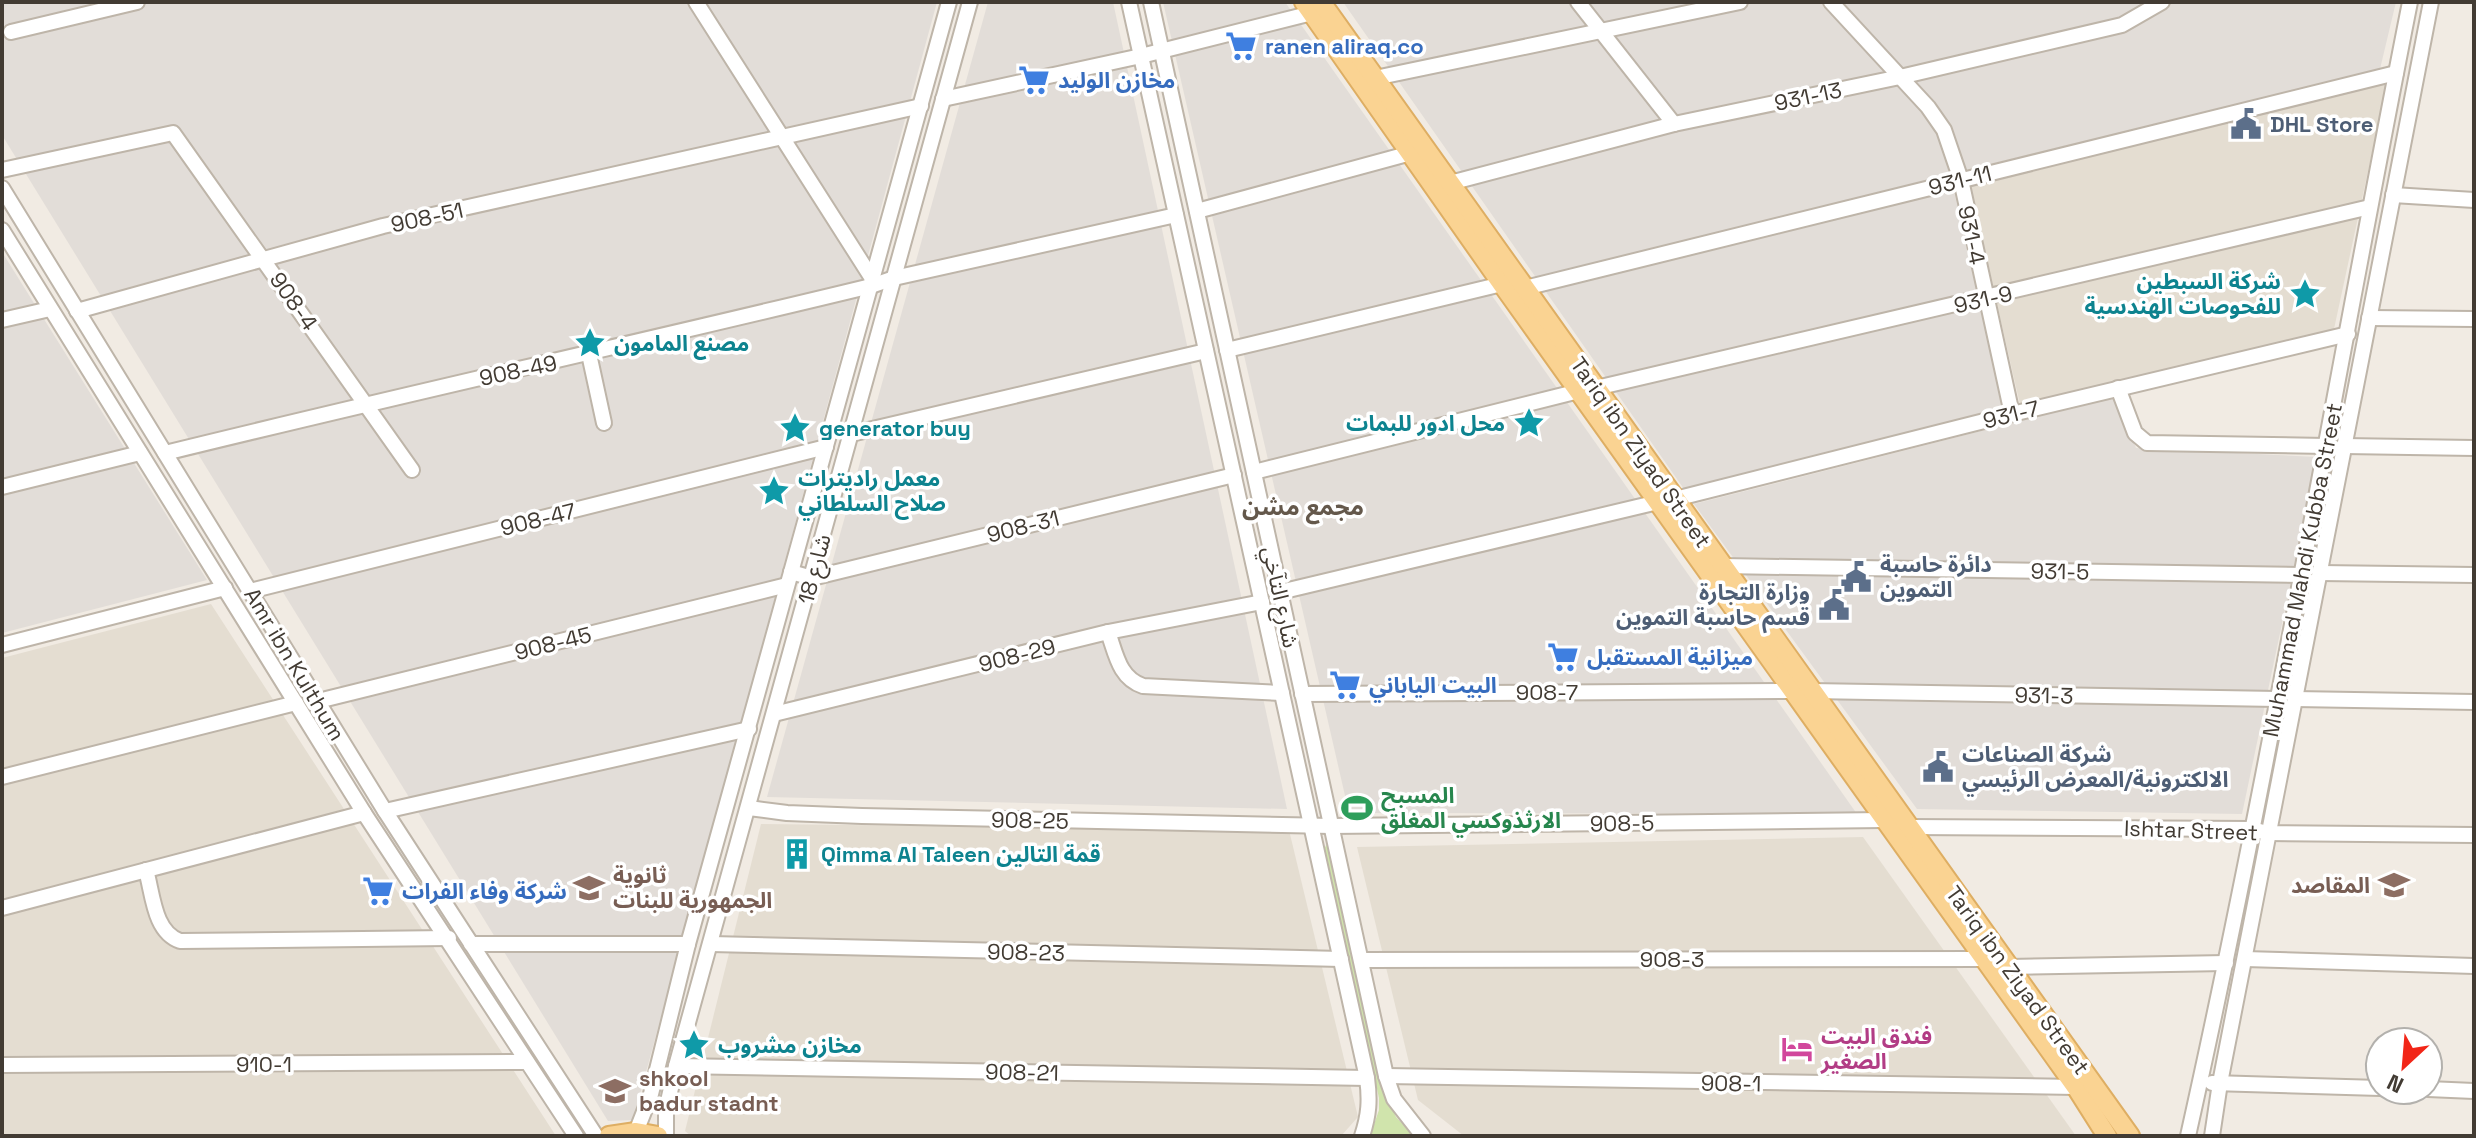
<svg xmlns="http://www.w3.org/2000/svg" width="2476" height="1138" viewBox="0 0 2476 1138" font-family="'Space Grotesk','Noto Sans Arabic',sans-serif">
<rect width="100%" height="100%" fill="#f1ebe3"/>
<g fill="#e4ddd1">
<path d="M2387,83L2334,329L2021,409L1970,186Z"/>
<path d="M211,604L556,1136H3L2,658Z"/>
<path d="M761,824L1289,830L1358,1117L1341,1136H691L685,1131Z"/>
<path d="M1863,837L2076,1136H1464L1418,1100L1357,847Z"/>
</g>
<g fill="#e2ddd8">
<path d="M2,2H937L633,1120L608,1121L2,135Z"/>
<path d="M988,2H1113L1287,809L767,797Z"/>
<path d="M1163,2H1285L1857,814L1349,813Z"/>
<path d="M1343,2H2396L2380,69L1950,174L2004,409L1684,489Z"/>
<path d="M2,252L207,580L2,633Z"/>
<path d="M2115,397L2136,448L2317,457L2242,814L1917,809L1694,504Z"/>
</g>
<path fill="#d0e4ac" d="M1327,844H1329L1386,1095L1396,1117L1414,1136H1370L1379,1110V1098L1324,849Z"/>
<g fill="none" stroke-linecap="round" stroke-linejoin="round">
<defs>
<g id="minor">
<path d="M696,2L873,280"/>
<path d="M1129,2L1367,1078C1370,1100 1369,1115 1362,1136"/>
<path d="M1151,2L1386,1076L1394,1099L1423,1136"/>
<path d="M1578,2L1674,124"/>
<path d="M1831,2L1928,107L1944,130L1961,180L2012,414"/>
<path d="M11,32L137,2"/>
<path d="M1375,78L1740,2"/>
<path d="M943,99L1141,56L1312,13"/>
<path d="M2,170L173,133L412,470"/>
<path d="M1450,183L1674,124L1900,77L2122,25L2162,2"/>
<path d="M2,188L385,811L596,1136"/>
<path d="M2393,195L2474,200"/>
<path d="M1197,211L1411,153"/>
<path d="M2,230L364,813L576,1136"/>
<path d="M1525,288L2396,73"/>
<path d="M77,311L383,226L921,106"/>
<path d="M2369,318L2474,319"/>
<path d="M2,320L50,309"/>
<path d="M1227,350L1502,284"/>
<path d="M589,354L604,423"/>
<path d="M1596,388L2370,207"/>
<path d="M2118,388L2135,433L2147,443L2326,446"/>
<path d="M851,434L1206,351"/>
<path d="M2344,446L2474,448"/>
<path d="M165,453C400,395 636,343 871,286L894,278L1176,215"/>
<path d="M1254,472L1579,391"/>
<path d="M2,487L140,453"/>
<path d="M1675,499L2012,414L2348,334"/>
<path d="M1722,566L2301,575"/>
<path d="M791,572L812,578L1234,475"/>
<path d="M2320,573L2474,575"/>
<path d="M250,591L826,447"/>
<path d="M1280,592L1658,502"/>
<path d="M1108,632C1116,654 1119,678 1143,686L1282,693"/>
<path d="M2,645L225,588"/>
<path d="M1811,691L2277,699"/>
<path d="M1302,694L1792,691"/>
<path d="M2295,699L2474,702"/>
<path d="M318,701L787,585"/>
<path d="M774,714L1108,632L1262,602"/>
<path d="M2,777L296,703"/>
<path d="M749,808L787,813L862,816L1331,826L1884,820"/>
<path d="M385,811L749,729"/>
<path d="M1909,827L2251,829L2268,833L2474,835"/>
<path d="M146,870C153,895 154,932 180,941L449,938"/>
<path d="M2,908L364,813"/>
<path d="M471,944H688"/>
<path d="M711,944L1341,959"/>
<path d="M2245,959L2474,966"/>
<path d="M1361,960L1984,959"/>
<path d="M2009,967L2226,963"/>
<path d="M2,1065L527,1062"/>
<path d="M676,1066L1367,1078"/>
<path d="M1386,1076L2076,1087"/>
<path d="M2212,1083L2380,1088"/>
<path d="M2428,1089L2474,1091"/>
<path d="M636,1132L651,1094L688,944L949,2"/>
<path d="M666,1136V1110L676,1066L970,2"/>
<path d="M2188,1136C2272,760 2335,380 2410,2"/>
<path d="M2212,1136L2220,1083L2431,2"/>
</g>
<g id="major">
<path d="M1304,2L1502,284L2076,1087L2107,1136"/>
<path d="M1321,2L2130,1136"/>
<path d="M609,1136L636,1132L658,1136"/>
</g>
</defs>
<use href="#minor" stroke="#beb5a9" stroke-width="18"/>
<use href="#major" stroke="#deae63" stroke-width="22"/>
<use href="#minor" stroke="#fff" stroke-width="14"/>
<use href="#major" stroke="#fad392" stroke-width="18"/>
</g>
<defs>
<symbol id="supermarket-bare" viewBox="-9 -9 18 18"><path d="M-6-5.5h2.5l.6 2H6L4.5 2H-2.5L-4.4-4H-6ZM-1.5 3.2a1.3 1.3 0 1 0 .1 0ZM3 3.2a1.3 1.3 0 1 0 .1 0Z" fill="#3f7fe0" stroke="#fff" stroke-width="2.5" paint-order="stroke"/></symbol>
<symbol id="civic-bare" viewBox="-9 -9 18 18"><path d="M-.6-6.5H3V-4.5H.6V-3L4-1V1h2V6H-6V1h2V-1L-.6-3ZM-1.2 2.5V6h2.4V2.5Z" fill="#5c6f8a" stroke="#fff" stroke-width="2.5" paint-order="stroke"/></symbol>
<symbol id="sight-bare" viewBox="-9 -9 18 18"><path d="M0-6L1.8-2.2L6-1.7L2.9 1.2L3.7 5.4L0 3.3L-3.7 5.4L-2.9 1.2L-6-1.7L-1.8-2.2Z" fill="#0f9aa8" stroke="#fff" stroke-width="2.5" paint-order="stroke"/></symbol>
<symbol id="stadium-bare" viewBox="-9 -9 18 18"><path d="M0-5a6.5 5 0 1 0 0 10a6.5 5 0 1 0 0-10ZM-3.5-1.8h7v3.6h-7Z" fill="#2e9e5b" stroke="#fff" stroke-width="2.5" paint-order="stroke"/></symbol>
<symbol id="building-bare" viewBox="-9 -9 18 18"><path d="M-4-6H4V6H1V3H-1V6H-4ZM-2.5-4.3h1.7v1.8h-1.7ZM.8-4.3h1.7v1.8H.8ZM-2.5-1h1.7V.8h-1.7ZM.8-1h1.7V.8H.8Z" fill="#0f9aa8" stroke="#fff" stroke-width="2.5" paint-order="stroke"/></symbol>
<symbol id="school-bare" viewBox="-9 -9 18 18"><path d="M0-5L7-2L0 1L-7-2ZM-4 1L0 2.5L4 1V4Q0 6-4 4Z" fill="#8d6e63" stroke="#fff" stroke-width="2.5" paint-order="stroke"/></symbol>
<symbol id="hotel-bare" viewBox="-9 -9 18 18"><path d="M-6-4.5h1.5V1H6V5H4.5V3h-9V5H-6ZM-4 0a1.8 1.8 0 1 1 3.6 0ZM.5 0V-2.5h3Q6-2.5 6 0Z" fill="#d1479c" stroke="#fff" stroke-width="2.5" paint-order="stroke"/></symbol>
</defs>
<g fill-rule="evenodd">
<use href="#supermarket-bare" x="1219" y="24" width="44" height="44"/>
<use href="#supermarket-bare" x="1012" y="58" width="44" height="44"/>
<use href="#civic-bare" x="2224" y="102" width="44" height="44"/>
<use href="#sight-bare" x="2283" y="272" width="44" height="44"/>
<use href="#sight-bare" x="568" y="321" width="44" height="44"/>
<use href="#sight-bare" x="1507" y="401" width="44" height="44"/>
<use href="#sight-bare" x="773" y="406" width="44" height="44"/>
<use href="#sight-bare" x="752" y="469" width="44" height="44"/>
<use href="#civic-bare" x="1834" y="555" width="44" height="44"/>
<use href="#civic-bare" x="1812" y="583" width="44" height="44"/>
<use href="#supermarket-bare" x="1541" y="635" width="44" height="44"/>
<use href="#supermarket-bare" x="1323" y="663" width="44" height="44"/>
<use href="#civic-bare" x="1916" y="745" width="44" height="44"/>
<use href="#stadium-bare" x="1335" y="786" width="44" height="44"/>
<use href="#building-bare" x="775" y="832" width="44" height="44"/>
<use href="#school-bare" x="2372" y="863" width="44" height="44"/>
<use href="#school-bare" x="567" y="866" width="44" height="44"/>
<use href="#supermarket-bare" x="356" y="869" width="44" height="44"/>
<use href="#sight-bare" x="672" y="1023" width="44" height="44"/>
<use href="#hotel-bare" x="1775" y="1027" width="44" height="44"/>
<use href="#school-bare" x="593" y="1069" width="44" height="44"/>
</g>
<g text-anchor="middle" stroke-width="7" stroke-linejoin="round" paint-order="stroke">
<g font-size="22" font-weight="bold" fill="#366cbe" stroke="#fff" text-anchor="start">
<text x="1265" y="54">ranen aliraq.co</text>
<text x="1058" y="88">مخازن الوليد</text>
<text x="1587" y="665">ميزانية المستقبل</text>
<text x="1369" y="693">البيت الياباني</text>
<text x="402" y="899">شركة وفاء الفرات</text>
</g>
<g font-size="22" fill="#423b33" stroke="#fff">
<text transform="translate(1808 96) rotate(-12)" y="8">931-13</text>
<text transform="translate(1960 180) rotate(-14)" y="8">931-11</text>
<text transform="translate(427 217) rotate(-12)" y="8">908-51</text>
<text transform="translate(1972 235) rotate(78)" y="8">931-4</text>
<text transform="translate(1983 299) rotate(-13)" y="8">931-9</text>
<text transform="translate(294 301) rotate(55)" y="8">908-4</text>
<text transform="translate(518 370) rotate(-12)" y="8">908-49</text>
<text transform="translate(2011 414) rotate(-14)" y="8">931-7</text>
<text transform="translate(1641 452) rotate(55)" y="8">Tariq ibn Ziyad Street</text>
<text transform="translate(538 519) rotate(-14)" y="8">908-47</text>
<text transform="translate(1023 526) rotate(-14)" y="8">908-31</text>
<text transform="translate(814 569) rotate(-75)" y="8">شارع 18</text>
<text transform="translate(2302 570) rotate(-79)" y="8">Muhammad Mahdi Kubba Street</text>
<text transform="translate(2060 571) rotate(1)" y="8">931-5</text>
<text transform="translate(1281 597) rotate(78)" y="8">شارع التآخي</text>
<text transform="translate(553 643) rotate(-14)" y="8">908-45</text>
<text transform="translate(1017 655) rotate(-14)" y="8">908-29</text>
<text transform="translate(295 664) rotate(59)" y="8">Amr ibn Kulthum</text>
<text x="1547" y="700">908-7</text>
<text transform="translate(2044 695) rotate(1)" y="8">931-3</text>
<text transform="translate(1030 820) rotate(1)" y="8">908-25</text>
<text transform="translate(1622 823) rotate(-1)" y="8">908-5</text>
<text transform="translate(2191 830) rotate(2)" y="8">Ishtar Street</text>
<text transform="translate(1026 952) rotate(1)" y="8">908-23</text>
<text x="1672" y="967">908-3</text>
<text transform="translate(2018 980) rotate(54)" y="8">Tariq ibn Ziyad Street</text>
<text x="264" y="1072">910-1</text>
<text transform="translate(1022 1072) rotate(1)" y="8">908-21</text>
<text transform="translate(1731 1083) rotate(1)" y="8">908-1</text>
</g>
<g font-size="22" font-weight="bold" fill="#4e5e75" stroke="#fff" text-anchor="start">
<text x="2270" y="132">DHL Store</text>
<text x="1880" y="572">دائرة حاسبة<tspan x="1880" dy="25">التموين</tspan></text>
<text x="1810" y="600" text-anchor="end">وزارة التجارة<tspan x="1810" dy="25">قسم حاسبة التموين</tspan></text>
<text x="1962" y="762">شركة الصناعات<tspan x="1962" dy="25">الالكترونية/المعرض الرئيسي</tspan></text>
</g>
<g font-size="22" font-weight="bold" fill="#0d838f" stroke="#fff" text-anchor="start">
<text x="2281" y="289" text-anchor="end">شركة السبطين<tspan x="2281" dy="25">للفحوصات الهندسية</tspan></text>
<text x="614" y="351">مصنع المامون</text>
<text x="1505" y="431" text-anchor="end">محل ادور للبمات</text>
<text x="819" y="436">generator buy</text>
<text x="798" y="486">معمل راديترات<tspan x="798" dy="25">صلاح السلطاني</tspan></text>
<text x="821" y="862">Qimma Al Taleen قمة التالين</text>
<text x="718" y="1053">مخازن مشروب</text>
</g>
<g font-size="22" font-weight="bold" fill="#27864d" stroke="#fff" text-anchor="start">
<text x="1381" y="803">المسبح<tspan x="1381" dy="25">الارثذوكسي المغلق</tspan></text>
</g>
<g font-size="22" font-weight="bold" fill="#785e54" stroke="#fff" text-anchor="start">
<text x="613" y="883">ثانوية<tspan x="613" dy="25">الجمهورية للبنات</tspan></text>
<text x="2370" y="893" text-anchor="end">المقاصد</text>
<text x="639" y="1086">shkool<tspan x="639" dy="25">badur stadnt</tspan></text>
</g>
<g font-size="22" font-weight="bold" fill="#b23c85" stroke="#fff" text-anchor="start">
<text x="1821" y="1044">فندق البيت<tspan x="1821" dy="25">الصغير</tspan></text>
</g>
<g font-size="24" font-weight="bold" fill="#64584b" stroke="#fff">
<text x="1303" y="515">مجمع مشن</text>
</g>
</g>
<rect width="2476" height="1138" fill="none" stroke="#423b33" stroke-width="8"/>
<g transform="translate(2404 1066) rotate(206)"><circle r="38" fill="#ffffff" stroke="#b3b1ad" stroke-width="2"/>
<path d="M0-6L14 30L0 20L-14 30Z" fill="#f22618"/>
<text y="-12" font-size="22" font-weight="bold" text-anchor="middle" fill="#423b33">N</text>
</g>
</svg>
